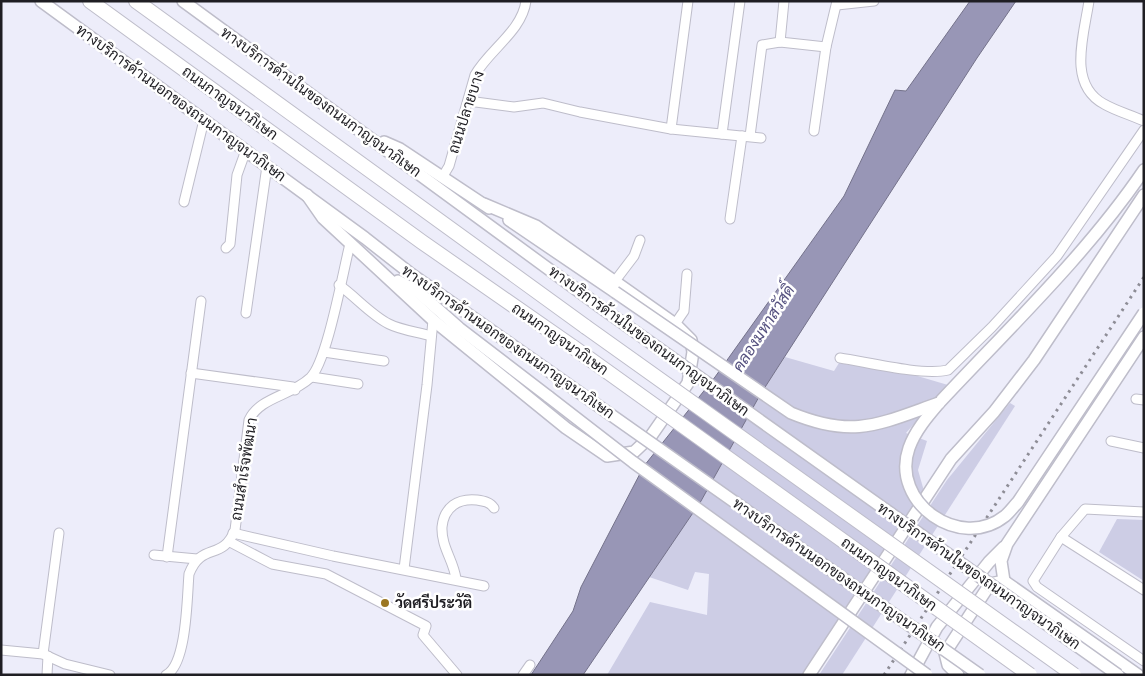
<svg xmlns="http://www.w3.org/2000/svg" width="1145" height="676" viewBox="0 0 1145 676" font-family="'Crimson Pro',Sarabun,serif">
<rect width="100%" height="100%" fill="#ededfa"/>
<g fill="#cdcde5">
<path d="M785,357L834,371L839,363L914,375L948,385L906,433L927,441L918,470L924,491L914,510L802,675H607L650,602L707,615L709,574L695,572L688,590L649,577L701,501L760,395Z"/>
<path d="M1010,403L1015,406L842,675H819L947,480Z"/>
<path d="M1117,519L1144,520V581L1099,552Z"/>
</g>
<path fill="#9896b6" stroke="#74728a" d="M970,1H1016L977,58L760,395L701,501L583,675H531L573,611L581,587L644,466L715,377L844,196L895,90L906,91Z"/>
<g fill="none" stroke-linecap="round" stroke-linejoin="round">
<defs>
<g id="minor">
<path d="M1089,1C1084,35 1067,84 1104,104C1116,111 1131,115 1144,121"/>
<path d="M837,5L874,1"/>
<path d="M780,42L784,1"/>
<path d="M468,101L514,107L543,103L580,112L671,129L761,138"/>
<path d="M671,129L688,1"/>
<path d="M814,131L826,47L837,1"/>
<path d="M722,134L740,1"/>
<path d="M750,136L762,45L780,42L826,47"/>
<path d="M443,176L449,166L475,75C489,50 522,31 526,1"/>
<path d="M184,202L204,120"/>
<path d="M730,219L742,136"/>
<path d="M226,248L230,244L237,175L246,150"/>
<path d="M615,281L634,256L640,240"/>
<path d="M339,285C356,297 371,315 389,324C401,330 417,332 431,336"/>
<path d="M246,313L267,166"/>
<path d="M675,324L684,311L687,274"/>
<path d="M324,352L384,361"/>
<path d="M840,358C867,362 922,376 948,370L992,327L1057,256L1144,130"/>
<path d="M191,373L293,387L295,390"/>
<path d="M312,377L358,384"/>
<path d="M1136,399L1144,400"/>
<path d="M1111,441L1144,448"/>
<path d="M1144,512L1085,509L1061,537L1033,581L1037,587L1144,661"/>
<path d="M233,533L333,556L484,586"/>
<path d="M1061,537L1144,590"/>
<path d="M230,542L272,564L326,574L426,626L423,635L457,675"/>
<path d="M154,555L197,559"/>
<path d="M167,557L201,301"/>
<path d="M404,569L427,385L433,320"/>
<path d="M456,579C454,561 441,547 442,527C444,507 458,498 477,500C484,501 490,502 494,508"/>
<path d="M1,650L43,654L65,664L110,675"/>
<path d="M43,654L59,533"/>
<path d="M47,675L48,656"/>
<path d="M166,675C187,665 187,596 189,574C202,541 222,562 235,530L249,420C260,397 291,396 310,378C327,363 343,271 350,244"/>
<path d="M523,675L530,665"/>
</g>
<g id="major">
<path d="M41,1L365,238L411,274L553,374"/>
<path d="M183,1L599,306"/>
<path d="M384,142L400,149L489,208"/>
<path d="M307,195L323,218L433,320L566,428L607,456L634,452L651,436L688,383L693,352L691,340L675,324L536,226L484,204"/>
<path d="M509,220L615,292"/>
<path d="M398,281L417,291L459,328L549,397"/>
<path d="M939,403C1008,329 1087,254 1144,170"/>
<path d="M1004,581L1001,561L1007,544L1144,337"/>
<path d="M809,675L951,459L994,412L1034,360L1144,195"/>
<path d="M911,675L937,627L989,562L1004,547"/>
<path d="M958,675L948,665L945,653L990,584L1004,581L1138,675"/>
</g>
<g id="highway">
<path d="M90,1L422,242L573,347"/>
<path d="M136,1L586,327"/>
</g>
</defs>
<use href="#minor" stroke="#bebdca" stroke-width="11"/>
<use href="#major" stroke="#bebdca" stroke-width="14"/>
<use href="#highway" stroke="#bebdca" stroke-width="16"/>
<use href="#minor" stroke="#fff" stroke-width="9"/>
<use href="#major" stroke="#fff" stroke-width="11"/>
<use href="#highway" stroke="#fff" stroke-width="14"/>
<path stroke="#8e8d96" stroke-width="3" stroke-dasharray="2.5 5" stroke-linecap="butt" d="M884,675L1144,277"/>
<defs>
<g id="major-bridge">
<path d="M615,292L791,413C854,439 879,424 939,403"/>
<path d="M599,306L1118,675"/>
<path d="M553,374L980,675"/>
<path d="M549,397L633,462L927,675"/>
<path d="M939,403C927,417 915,431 909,448C890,502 960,552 1005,516C1010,512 1014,506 1018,502L1144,313"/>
</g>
<g id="highway-bridge">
<path d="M586,327L1074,675"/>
<path d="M573,347L1030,675"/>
</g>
</defs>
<use href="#major-bridge" stroke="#bebdca" stroke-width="14" stroke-linecap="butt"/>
<use href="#highway-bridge" stroke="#bebdca" stroke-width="16" stroke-linecap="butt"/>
<use href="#major-bridge" stroke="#fff" stroke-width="11"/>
<use href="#highway-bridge" stroke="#fff" stroke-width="14"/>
</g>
<circle fill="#9b7722" stroke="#fff" stroke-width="2" cx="385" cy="603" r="5"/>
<g text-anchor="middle" stroke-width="5" stroke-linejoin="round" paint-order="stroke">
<g font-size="15" fill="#1f1e23" stroke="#fff">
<text transform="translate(321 102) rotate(36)" y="5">ทางบริการด้านในของถนนกาญจนาภิเษก</text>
<text transform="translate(181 103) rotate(36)" y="5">ทางบริการด้านนอกของถนนกาญจนาภิเษก</text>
<text transform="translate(230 103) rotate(36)" y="5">ถนนกาญจนาภิเษก</text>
<text transform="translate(466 112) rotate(-72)" y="5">ถนนปลายบาง</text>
<text transform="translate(560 339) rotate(35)" y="5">ถนนกาญจนาภิเษก</text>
<text transform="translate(649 341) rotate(36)" y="5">ทางบริการด้านในของถนนกาญจนาภิเษก</text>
<text transform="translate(508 342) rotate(35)" y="5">ทางบริการด้านนอกของถนนกาญจนาภิเษก</text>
<text transform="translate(244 469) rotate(-81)" y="5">ถนนสำเร็จพัฒนา</text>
<text transform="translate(889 574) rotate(36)" y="5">ถนนกาญจนาภิเษก</text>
<text transform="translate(839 575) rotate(35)" y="5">ทางบริการด้านนอกของถนนกาญจนาภิเษก</text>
<text transform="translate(979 576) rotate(35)" y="5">ทางบริการด้านในของถนนกาญจนาภิเษก</text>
</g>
<g font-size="15" font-weight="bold" fill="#1f1e23" stroke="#fff" text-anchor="start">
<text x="395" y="608">วัดศรีประวัติ</text>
</g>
<g font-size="16" font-style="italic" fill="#54507f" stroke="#fff">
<text transform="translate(763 328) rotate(-57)" y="6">คลองมหาสวัสดิ์</text>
</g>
</g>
<rect width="1145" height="676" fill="none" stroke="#1f1e23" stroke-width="5"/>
</svg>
